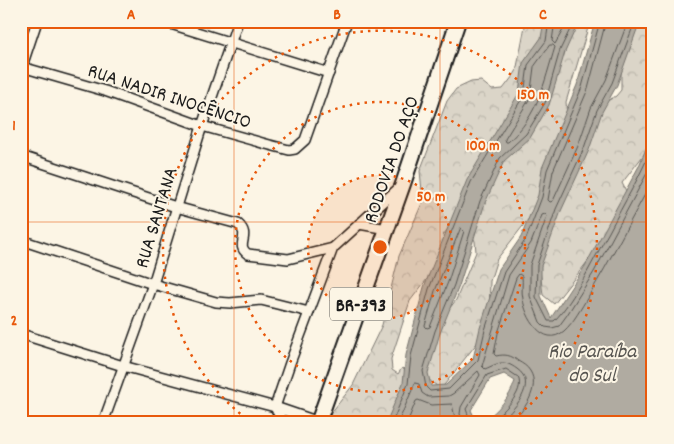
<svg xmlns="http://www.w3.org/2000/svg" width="674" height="444" viewBox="0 0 674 444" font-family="Dekko,sans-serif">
<defs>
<pattern id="forest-crowns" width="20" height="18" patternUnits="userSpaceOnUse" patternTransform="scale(1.25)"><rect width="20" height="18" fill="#dbd5c8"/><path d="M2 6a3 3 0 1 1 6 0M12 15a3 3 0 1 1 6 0" fill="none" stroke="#bbb6ab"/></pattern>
</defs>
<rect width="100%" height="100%" fill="#fcf5e5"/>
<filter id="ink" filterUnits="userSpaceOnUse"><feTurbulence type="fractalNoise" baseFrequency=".02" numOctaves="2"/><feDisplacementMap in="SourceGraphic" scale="10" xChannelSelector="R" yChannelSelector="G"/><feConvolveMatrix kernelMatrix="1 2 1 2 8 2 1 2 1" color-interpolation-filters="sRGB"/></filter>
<g filter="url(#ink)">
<path fill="url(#forest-crowns)" stroke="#7c7872" d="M526,21H590L566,102L567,112L583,115L616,96L621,90V44L626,21H653V140L649,148L622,183L629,197L599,247L554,304L543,295L537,244V208L497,259L490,281L489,317L481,338L441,389L424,376L425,340L456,300L476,252L475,241L468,227L452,224L443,235L449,239L441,261L410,301L391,359L392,370L398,374L402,368L414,377L396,423H328L331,413L353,385L382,325L399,256L423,201L420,171L447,101L456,89L471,82L481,81L492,90L503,89L516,72Z"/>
<path fill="#b0aba1" stroke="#75726c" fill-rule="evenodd" d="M544,21H579L565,52L549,105L530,138L504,161L485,203L459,286L440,333L428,373L431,386L446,385L473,359L480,328L499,269L521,237L538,195L542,168L577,85L595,21H640L617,85L602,112L589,150L561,211L541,266V296L551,318L585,266L639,166L653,131V423H386L403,383L406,355L424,287L467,180L519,93L523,63L541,38ZM504,374L515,381C509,400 498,409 484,422L476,421L471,410L490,379Z"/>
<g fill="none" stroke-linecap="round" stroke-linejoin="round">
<g stroke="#575551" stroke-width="1">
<path d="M555,21L552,41L555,44L568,21"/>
<path d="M574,21L560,50L545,103L526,134L500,158L480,201L454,285L435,331L423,371L426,387L430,391L449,389L478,360L485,330L504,272L526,239L542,197L547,170L582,87L600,21"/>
<path d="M606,21L588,89L553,171L548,200L550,202L553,201L578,146L591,108L606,80L628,21"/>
<path d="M635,21L612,83L597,110L584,148L556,209L537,265L536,297L548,321H554C575,300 594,258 609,232C624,203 641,175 653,145"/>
<path d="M550,45H553L555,47C544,83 538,116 508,142H506L505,139L530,98L534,67Z"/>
<path d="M461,228L464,231L448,282L430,327L427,328L425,326L435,291Z"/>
<path d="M392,423L408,384L411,356L429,289L471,182L524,95L528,65L546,41L549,21"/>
<path d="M398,423L415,383L419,384L422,393L428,397L449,396L454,393L478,371L480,375L461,407L460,414L464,423"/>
<path d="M407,423L416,401L418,400L431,405L452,404L456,423"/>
<path d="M471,423L466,409L487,375L506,369L518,377C526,393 500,414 490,423"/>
<path d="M499,423C513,411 539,384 517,369C503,359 499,363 485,369L482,366L509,275L531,243L542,215L545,214L547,216L530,265V296L540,322L545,327L552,328L559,326L567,315L594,272L653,162"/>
<path d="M511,423C523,412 541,388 530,371C527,366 523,364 518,361C511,355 505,354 496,356L494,354L498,333L516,278L519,274L522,276C523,283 521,291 523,299C525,316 543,349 564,331C574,322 581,308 588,297C611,259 631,219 653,180"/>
</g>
<defs>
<g id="minor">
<path d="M161,21L329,73"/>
<path d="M22,67L105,91L202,126L266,144L289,150L295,149L305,140L347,21"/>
<path d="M21,69L37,21"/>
<path d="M21,156L176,207L238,224C252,236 234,245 248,254L288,259L333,248"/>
<path d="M359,224L387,229"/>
<path d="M21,240L153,284L216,302L230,303L261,300L309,312"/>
<path d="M21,334L123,366L275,407L319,422"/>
<path d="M21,422L23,423"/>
<path d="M103,423L153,284L202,126L238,21"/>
<path d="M283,423L275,407L290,363L333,248L400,187"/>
</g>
<path id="trunk" d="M318,423L403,184L458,21"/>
</defs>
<use href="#minor" stroke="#1c1c1c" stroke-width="12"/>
<use href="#trunk" stroke="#1c1c1c" stroke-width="18"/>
<use href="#minor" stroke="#fcf5e5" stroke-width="9"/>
<use href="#trunk" stroke="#fcf5e5" stroke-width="14"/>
</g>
</g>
<path fill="none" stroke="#e8590c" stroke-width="1" stroke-opacity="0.55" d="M234,21V423M440,21V423M21,222H653"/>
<circle cx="380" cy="247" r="72" fill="#e8590c" fill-opacity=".12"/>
<g fill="none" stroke="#e8590c" stroke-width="2.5" stroke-dasharray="2.5 5">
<circle cx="380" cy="247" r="72"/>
<circle cx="380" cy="247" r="145"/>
<path d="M252 423A217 217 0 1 1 508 423"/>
</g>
<g text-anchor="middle" stroke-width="4" stroke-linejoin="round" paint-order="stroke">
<rect fill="#fcf5e5" stroke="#5f5d58" stroke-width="1" x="330" y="287.5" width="62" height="33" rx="4"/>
<g font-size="19" font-weight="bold" fill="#1c1c1c">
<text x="361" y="311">BR-393</text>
</g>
<g font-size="20" fill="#1c1c1c" stroke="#fcf5e5">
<text transform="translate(170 95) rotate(18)" y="7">RUA NADIR INOCÊNCIO</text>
<text transform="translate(390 159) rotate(-71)" y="7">RODOVIA DO AÇO</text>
<text transform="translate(155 217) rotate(-73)" y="7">RUA SANTANA</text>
</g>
<g font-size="21" font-style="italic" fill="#575551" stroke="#fcf5e5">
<text x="592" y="357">Rio Paraíba<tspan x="592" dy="24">do Sul</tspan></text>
</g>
</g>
<circle cx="380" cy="247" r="8" fill="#e8590c" stroke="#fcf5e5" stroke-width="2.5"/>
<g font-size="15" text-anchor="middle" font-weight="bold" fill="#e8590c" stroke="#fcf5e5" stroke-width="4" stroke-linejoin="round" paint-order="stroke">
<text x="533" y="99">150 m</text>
<text x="483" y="150">100 m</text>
<text x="431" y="201">50 m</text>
</g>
<rect width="674" height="444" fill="none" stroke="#fcf5e5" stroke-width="55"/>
<rect x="28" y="28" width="618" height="388" fill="none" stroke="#e8590c" stroke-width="2"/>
<g font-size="16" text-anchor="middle" font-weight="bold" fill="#e8590c">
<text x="131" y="19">A</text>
<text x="337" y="19">B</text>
<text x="543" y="19">C</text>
<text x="14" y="130">1</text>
<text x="14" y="325">2</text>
</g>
</svg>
